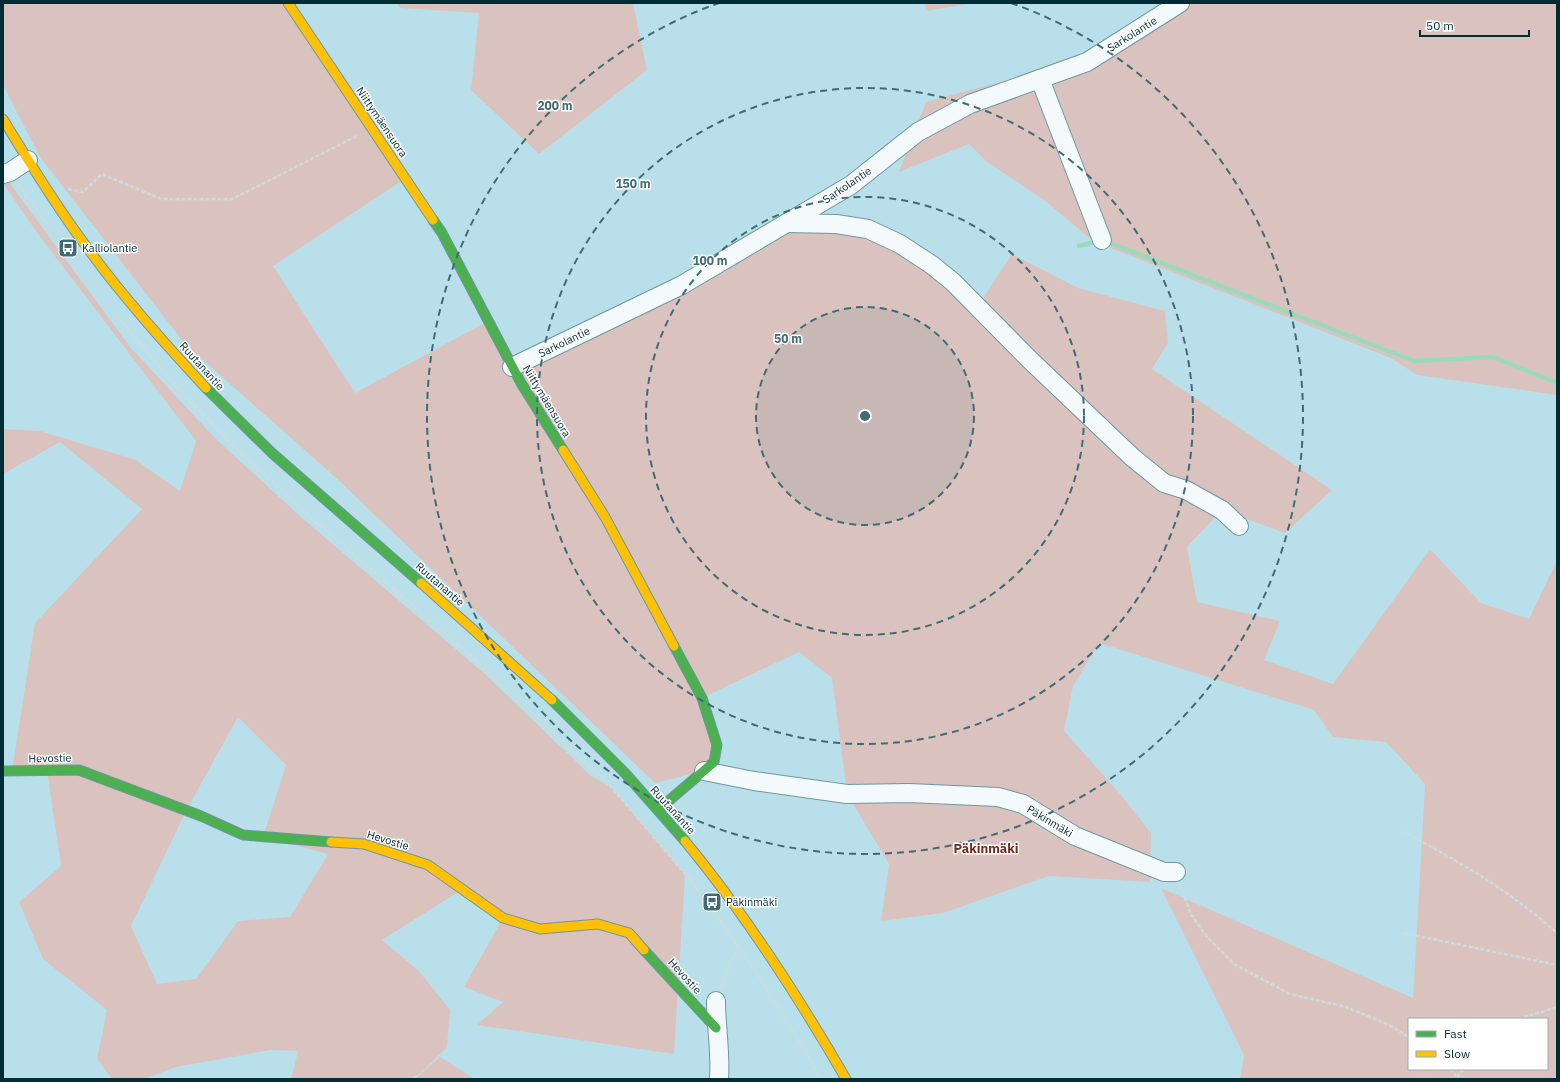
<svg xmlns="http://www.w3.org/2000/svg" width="1560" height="1082" viewBox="0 0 1560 1082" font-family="'IBM Plex Sans',sans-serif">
<rect width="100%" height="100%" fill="#b9e0ea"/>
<g fill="#dac3bf" fill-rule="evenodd">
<path d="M3,3H288L406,178L273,266L355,393L488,321L512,366L786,223L868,229L978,306L1012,254L1078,288L1165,311L1168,343L1152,369L1332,490L1285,533L1222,510L1187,547L1197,602L1280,621L1264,660L1333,684L1430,549L1481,603L1529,619L1557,560V1079H1240L1244,1055L1161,888L1413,998L1425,784L1386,742L1333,737L1314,710L1099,643L1073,686L1064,731L1121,795L1151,833L1150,882L1049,876L943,913L881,921L889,864L847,794L832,678L799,652L702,698L717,745L704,771L655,783L334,476L185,344L40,157L3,85ZM1409,1019H1547V1069H1409Z"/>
<path d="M397,3H633L647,70L539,154L471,90L479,13L400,8Z"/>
<path d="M925,3H974L926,11Z"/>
<path d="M1169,3H1557V395L1417,375L1391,358L1093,241L1044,200L986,161L969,144L899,172L926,102L1071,63Z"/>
<path d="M3,169L14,189L130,347L215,438L301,517L485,674L590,775L612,788L685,874L674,1054L477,1025L503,1002L464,987L503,918L463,889L382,940L419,971L450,1010L447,1047L421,1073L410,1079H291L298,1051L270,1050L176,1067L145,1079H112L97,1059L107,1010L43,959L19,902L61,866L47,771H12L35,623L142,509L60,442L3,474V429L40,431L136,460L180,491L196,441L35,230L3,183ZM238,717L286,765L263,837L328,854L290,917L238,921L196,979L157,984L131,926L186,811Z"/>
<path d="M440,1057L475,1079H415Z"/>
</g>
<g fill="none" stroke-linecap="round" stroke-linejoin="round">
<g stroke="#9adab9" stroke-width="4.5">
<path d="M1105,241L1414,361L1493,357L1557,383"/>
<path d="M1079,246L1098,241"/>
</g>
<defs>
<g id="street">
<path d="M1040,79L1102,240"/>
<path d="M3,174L10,172L28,160"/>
<path d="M787,223L836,224L868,229L900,244L932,265L953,282L1029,359L1132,457L1164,483L1186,490L1222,510L1239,526"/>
<path d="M512,367L682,285L851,185L918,132L970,104L1087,62L1180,3"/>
<path d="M704,771L754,781L847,794L909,793L998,797L1023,804L1075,836L1164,872H1176"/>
<path d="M716,1001C716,1027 721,1053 719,1079"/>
</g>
<g id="fast">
<path d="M433,220L442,233L521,383L563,450"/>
<path d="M206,388L272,453L421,583"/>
<path d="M552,700L625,773L685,841"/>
<path d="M3,771L79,770L201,816L243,835L331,842"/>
<path d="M658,810L714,762L717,745L702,698L674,646"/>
<path d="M644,950L716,1028"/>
</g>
<g id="slow">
<path d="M288,3L433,220"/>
<path d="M3,119C29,162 56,206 86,246C122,296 164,343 206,388"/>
<path d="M563,450L605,517L674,646"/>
<path d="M421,583L552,700"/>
<path d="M685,841C746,915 798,996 846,1079"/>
<path d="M331,842L364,844L428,865L503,918L540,929L598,924L629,933L644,950"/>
</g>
</defs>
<use href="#street" stroke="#6e97a0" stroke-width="20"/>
<use href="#fast" stroke="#6e97a0" stroke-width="11"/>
<use href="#slow" stroke="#6e97a0" stroke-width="11"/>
<g stroke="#cddbdf" stroke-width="2.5" stroke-dasharray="4 2" stroke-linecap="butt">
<path d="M18,184L48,226"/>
<path d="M68,189L83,192L102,174L161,199H232L357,136"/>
<path d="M115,314L173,383L232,444L300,508L481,665L612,788L696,887L754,969L810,1059L820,1079"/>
<path d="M1402,831C1457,860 1510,891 1557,933"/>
<path d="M1181,886L1190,913L1207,937L1234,964L1290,994L1346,1007L1387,1024L1409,1037"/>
<path d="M1404,933L1557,965"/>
<path d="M721,988L731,961L739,948"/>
<path d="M1518,1019L1557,1007"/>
<path d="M1450,1069L1459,1079"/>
<path d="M1457,1077L1464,1069"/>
</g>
<use href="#street" stroke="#f4fafc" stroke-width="18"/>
<use href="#fast" stroke="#4caf50" stroke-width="9"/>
<use href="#slow" stroke="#ffc107" stroke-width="9"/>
</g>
<circle cx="865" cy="416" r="109" fill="#416b74" fill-opacity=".12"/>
<g fill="none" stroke="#416b74" stroke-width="2" stroke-dasharray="7 5">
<circle cx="865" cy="416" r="109"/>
<circle cx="865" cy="416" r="219"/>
<circle cx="865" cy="416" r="328"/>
<path d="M1011 3A438 438 0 1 1 719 3"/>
</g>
<defs>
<symbol id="bus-square" viewBox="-11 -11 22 22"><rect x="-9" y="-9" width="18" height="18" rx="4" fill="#416b74" stroke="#fff"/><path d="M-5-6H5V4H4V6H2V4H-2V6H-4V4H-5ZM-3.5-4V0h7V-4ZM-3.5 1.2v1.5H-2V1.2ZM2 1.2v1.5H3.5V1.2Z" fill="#fff"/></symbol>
</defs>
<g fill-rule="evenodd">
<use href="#bus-square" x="57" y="237" width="22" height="22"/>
<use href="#bus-square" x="701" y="891" width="22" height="22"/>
</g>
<g text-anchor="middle" stroke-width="3" stroke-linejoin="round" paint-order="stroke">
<g font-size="11" fill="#002c34" stroke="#fff">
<text transform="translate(1132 34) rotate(-32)" y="4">Sarkolantie</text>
<text transform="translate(382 122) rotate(56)" y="4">Niittymäensuora</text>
<text transform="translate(847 185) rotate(-34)" y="4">Sarkolantie</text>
<text transform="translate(564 342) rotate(-26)" y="4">Sarkolantie</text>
<text transform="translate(202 366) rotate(48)" y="4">Ruutanantie</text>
<text transform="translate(547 401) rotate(59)" y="4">Niittymäensuora</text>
<text transform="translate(440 584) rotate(41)" y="4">Ruutanantie</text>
<text transform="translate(50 758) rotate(-1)" y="4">Hevostie</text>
<text transform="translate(673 810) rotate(48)" y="4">Ruutanantie</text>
<text transform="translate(1050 821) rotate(31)" y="4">Päkinmäki</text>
<text transform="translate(388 840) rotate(17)" y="4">Hevostie</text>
<text transform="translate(685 976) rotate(48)" y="4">Hevostie</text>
</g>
<g font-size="11" fill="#002c34" stroke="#fff" text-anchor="start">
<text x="82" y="252">Kalliolantie</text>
<text x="726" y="906">Päkinmäki</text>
</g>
<g font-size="13" font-weight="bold" fill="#702c1d" stroke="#fff">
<text x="986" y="853">Päkinmäki</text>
</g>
</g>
<circle cx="865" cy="416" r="6" fill="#416b74" stroke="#fff" stroke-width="2"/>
<g font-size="12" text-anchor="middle" font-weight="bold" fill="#416b74" stroke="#fff" stroke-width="3" stroke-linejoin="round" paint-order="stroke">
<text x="555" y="110">200 m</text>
<text x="633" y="188">150 m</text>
<text x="710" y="265">100 m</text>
<text x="788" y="343">50 m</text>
</g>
<rect width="1560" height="1082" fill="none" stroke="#002c34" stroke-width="8"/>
<rect x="1408" y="1018" width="140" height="52" fill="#ffffff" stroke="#99abae"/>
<rect x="1416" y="1031" width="20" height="6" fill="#4caf50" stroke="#99abae"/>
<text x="1444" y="1038" font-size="12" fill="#002c34">Fast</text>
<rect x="1416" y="1051" width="20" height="6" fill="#ffc107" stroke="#99abae"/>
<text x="1444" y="1058" font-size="12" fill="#002c34">Slow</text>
<path d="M1420 30v6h109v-6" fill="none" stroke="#002c34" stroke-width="2"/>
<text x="1426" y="30" font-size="12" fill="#002c34" stroke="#ffffff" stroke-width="3" paint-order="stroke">50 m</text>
</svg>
